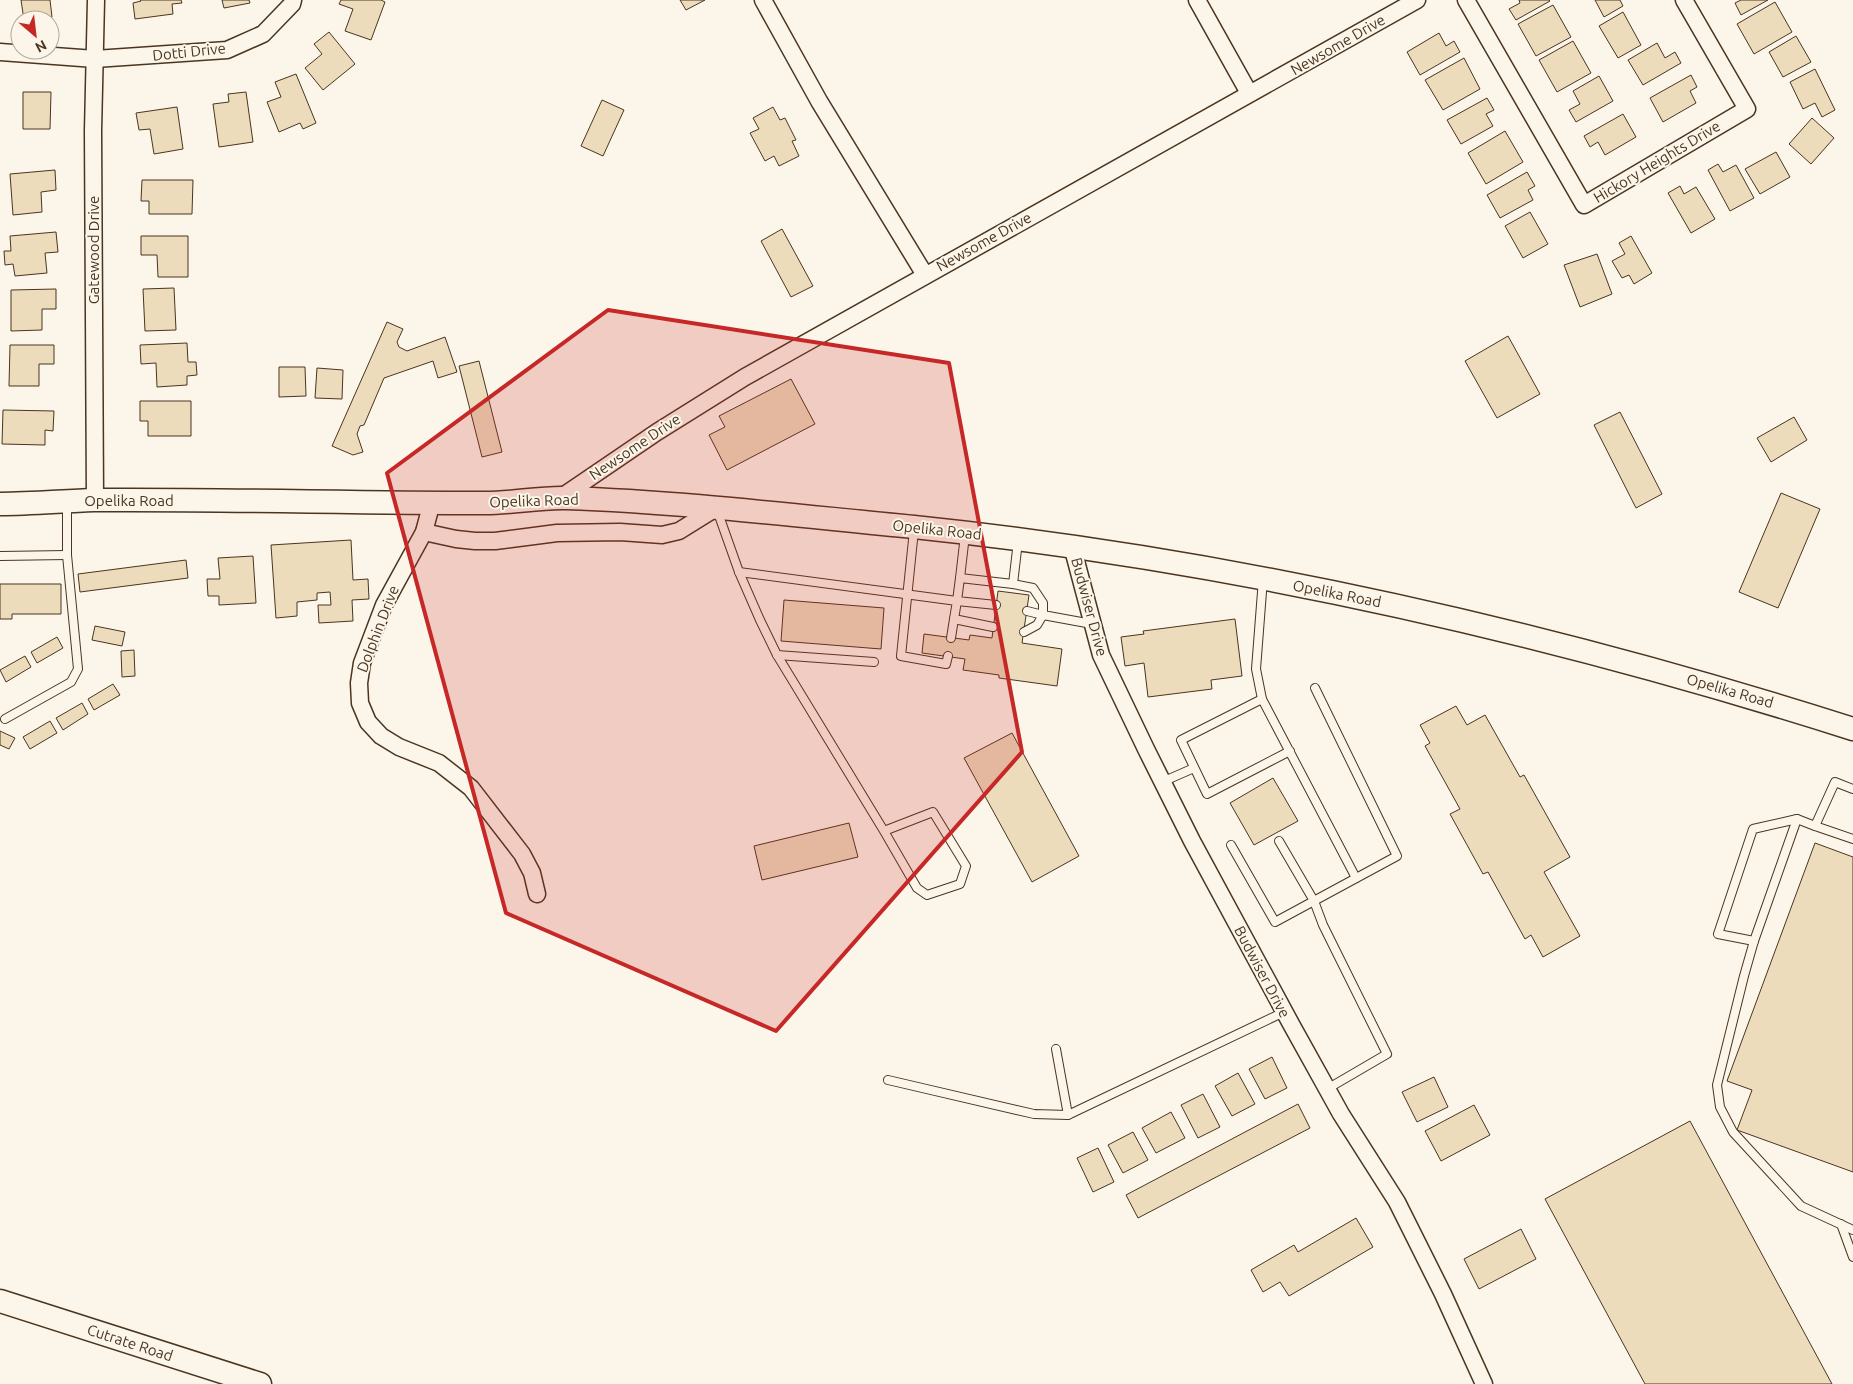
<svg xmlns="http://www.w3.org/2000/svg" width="1853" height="1384" viewBox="0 0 1853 1384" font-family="Ubuntu,sans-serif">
<rect width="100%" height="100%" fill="#fbf6e9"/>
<g fill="#ecdcbc" stroke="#4a3520">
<path d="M21,0H50L52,17L24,20Z"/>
<path d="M140,0H181L182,3L172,4L173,14L135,19L133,3L141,1Z"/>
<path d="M222,0H249L250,3L224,8Z"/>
<path d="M341,0H381L385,2L371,40L345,31L353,9L339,4Z"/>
<path d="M680,0H705L686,10Z"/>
<path d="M1519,0H1549L1550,1L1516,20L1509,9L1520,3Z"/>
<path d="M1595,0H1620L1623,6L1604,17Z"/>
<path d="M1741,0H1768L1741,15L1735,3Z"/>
<path d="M1775,2L1792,32L1754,54L1737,24Z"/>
<path d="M1553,5L1571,37L1536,56L1518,24Z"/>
<path d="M1623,12L1641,45L1618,58L1599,26Z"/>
<path d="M329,32L355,64L323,90L305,68L322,54L314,44Z"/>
<path d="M1439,33L1446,46L1454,41L1460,52L1420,75L1407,52Z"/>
<path d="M1796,36L1811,62L1783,77L1769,52Z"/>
<path d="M1573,41L1591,73L1557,92L1539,60Z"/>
<path d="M1657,43L1665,58L1675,52L1681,63L1643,85L1628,60Z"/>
<path d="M1464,58L1480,89L1443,110L1425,80Z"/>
<path d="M1815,69L1835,110L1822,117L1815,103L1803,109L1790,82Z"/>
<path d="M296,74L316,123L303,129L300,123L279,132L267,102L281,97L275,82Z"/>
<path d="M1691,75L1697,87L1690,91L1696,103L1663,122L1650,98Z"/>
<path d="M1599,76L1613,101L1576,122L1569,110L1580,104L1573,91Z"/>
<path d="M23,92H51L50,129H23Z"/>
<path d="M246,92L253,142L219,147L213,104L229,102L228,94Z"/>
<path d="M1487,98L1494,110L1486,114L1493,126L1461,144L1447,120Z"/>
<path d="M602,100L624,110L603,156L581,146Z"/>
<path d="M177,107L183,149L154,154L150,129L139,130L136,113Z"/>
<path d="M773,107L780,120L785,118L796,140L792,141L799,156L779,166L774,156L765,161L750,133L759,129L753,118Z"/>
<path d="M1623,114L1636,137L1605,155L1598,142L1590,147L1584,136Z"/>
<path d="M1812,118L1834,138L1811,164L1789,144Z"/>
<path d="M1505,131L1523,162L1486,184L1468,153Z"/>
<path d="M1776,152L1790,177L1760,194L1745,169Z"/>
<path d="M1718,164L1723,172L1736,165L1754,198L1730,211L1708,170Z"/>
<path d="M55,170L56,190L41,192L42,212L13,215L10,174Z"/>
<path d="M1527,172L1535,186L1528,190L1533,200L1500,218L1487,195Z"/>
<path d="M142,180H193L192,214H149V201H141Z"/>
<path d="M1680,186L1684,194L1696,187L1715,219L1691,233L1668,193Z"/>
<path d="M1530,212L1548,244L1523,258L1505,226Z"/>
<path d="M782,229L813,286L791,297L761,241Z"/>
<path d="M56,232L58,252L45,253L47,273L15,276L13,264L5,265L4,251H11L10,236Z"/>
<path d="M141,236H188V277H158L157,255H141Z"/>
<path d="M1631,236L1652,273L1634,284L1629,275L1622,278L1612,261L1625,254L1619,243Z"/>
<path d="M1597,254L1612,294L1580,307L1564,265Z"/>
<path d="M174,288L176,330L145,331L143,289Z"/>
<path d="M56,289V309H42V330L11,331V290Z"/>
<path d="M387,322L403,329L397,342L399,347L407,351L445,337L457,372L438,378L433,361L384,378L364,425L360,426L357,434L363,452L353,455L332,446Z"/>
<path d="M1508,336L1540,394L1497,418L1465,361Z"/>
<path d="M187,343L188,362H196L197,375L187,376V385L157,387L156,363L141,364L140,345Z"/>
<path d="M10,345H54V364H39V386H9Z"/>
<path d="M479,361L502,452L482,457L459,366Z"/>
<path d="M279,367H305L306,396L279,397Z"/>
<path d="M317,368L343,370L342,399L315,398Z"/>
<path d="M791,379L815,424L727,470L709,435L725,427L719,416Z"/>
<path d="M140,401H191V436H148V421H140Z"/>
<path d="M3,410L54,411L53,431L45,430V445L2,444Z"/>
<path d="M1620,412L1662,494L1636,508L1594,425Z"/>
<path d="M1794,417L1807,440L1771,462L1757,438Z"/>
<path d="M1781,493L1820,509L1778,608L1739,592Z"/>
<path d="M351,540L353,580L368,579L369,599L352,600L353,621L319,623L318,605H331L330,592L317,593V600L297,602V616L276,618L271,545Z"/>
<path d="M253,556L256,603L219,605V596H208L207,579H220L218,558Z"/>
<path d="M186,560L188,578L80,592L78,574Z"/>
<path d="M0,584H61V614H12V619H0Z"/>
<path d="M998,591L1029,595L1022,643L1062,649L1057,686L999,678V675L963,670L965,659L922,653L924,634L969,640L970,635L992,638Z"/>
<path d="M784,600L884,608L881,649L781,641Z"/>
<path d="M1235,619L1242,676L1211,680L1212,689L1148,697L1144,663L1125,666L1121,637L1144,634L1143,631Z"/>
<path d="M95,626L125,632L122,646L92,640Z"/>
<path d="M57,637L63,648L37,663L31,652Z"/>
<path d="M134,650L135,676L122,677L121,651Z"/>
<path d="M25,656L31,667L6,682L0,670Z"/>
<path d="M113,684L120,695L94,710L88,699Z"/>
<path d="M82,703L88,714L63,730L56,718Z"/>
<path d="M1456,706L1467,725L1485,715L1520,777L1524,775L1570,857L1544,872L1580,936L1543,957L1531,935L1525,939L1488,872L1483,874L1450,814L1460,809L1425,746L1430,743L1420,725Z"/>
<path d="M50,721L57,733L30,749L23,737Z"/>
<path d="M0,731L15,738L9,749L0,745Z"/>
<path d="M1012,733L1079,856L1032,882L964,758Z"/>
<path d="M1273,778L1298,821L1254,845L1230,803Z"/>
<path d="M849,823L858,857L762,880L754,846Z"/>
<path d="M1815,843L1853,857V1172L1737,1130L1752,1090L1727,1081Z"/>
<path d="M1272,1057L1287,1088L1265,1099L1249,1069Z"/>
<path d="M1238,1073L1255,1104L1232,1116L1215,1086Z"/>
<path d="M1434,1077L1448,1107L1417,1122L1402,1092Z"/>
<path d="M1203,1094L1220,1127L1198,1138L1181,1105Z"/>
<path d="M1298,1104L1310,1128L1138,1218L1126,1195Z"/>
<path d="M1474,1105L1490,1135L1441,1161L1425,1131Z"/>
<path d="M1171,1112L1185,1138L1156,1153L1142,1128Z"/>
<path d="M1690,1121L1832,1384H1645L1545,1199Z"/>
<path d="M1133,1132L1148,1160L1123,1173L1108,1145Z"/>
<path d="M1098,1148L1114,1182L1093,1192L1077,1158Z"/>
<path d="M1356,1218L1373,1247L1289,1296L1280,1282L1263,1292L1251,1270L1294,1245L1298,1252Z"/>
<path d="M1521,1229L1536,1259L1479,1289L1464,1259Z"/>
</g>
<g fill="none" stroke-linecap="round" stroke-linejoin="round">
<defs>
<g id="lane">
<path d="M717,510L739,572L760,620L777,655L884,831L917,888L927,895L960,884L966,866L933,812L884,831"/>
<path d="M914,530L901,656L946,664L948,656"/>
<path d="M1018,541L1013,584L1033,588L1043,603V615L1092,624"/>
<path d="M0,556L67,555"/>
<path d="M739,572L957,601L954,619L993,627"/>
<path d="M960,578L965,535"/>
<path d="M996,605L957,601L960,578L1013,584"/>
<path d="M1024,632L1037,625L1043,615L1027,611"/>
<path d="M951,638L954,619"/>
<path d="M777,655L874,662"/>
<path d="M1262,699L1256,669L1263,579"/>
<path d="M5,719L71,682L78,669L67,555V503"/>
<path d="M1290,751L1207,794L1181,740L1262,699L1356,878"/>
<path d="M1162,782L1194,768"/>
<path d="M1853,789L1835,782L1815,826L1853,839"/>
<path d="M1797,819L1754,941L1744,976L1717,1085L1720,1107L1733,1132L1801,1206L1853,1230"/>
<path d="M1279,841L1314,901L1323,925L1387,1054L1327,1089"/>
<path d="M1231,845L1275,922L1397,856L1315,688"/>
<path d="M1754,941L1718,934L1753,829L1797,819L1815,826"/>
<path d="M1056,1049L1068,1115"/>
<path d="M888,1080L1034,1114L1068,1115L1284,1012"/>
<path d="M1841,1224L1853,1257"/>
</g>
<g id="street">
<path d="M763,0L819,101L925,275"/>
<path d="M1197,0L1249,93"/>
<path d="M1466,0L1584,205L1747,109L1684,0"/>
<path d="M0,52L95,59L227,50L263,34L292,4L293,0"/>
<path d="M560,498L657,432L745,377L1417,0"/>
<path d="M95,500L93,131L96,0"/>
<path d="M432,502L424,532L384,605L362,663L359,683L360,703L368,722L381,736L399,747L439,763L471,788L522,854L532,873L537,894"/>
<path d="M424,532L456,539L475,541H495L557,533L620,532L662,535L679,531L716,508"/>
<path d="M1072,546L1101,655L1146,749L1192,841L1291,1024L1341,1114L1397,1202L1443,1294L1484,1384"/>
</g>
<g id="secondary">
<path d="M0,504C31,504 63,501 94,500C223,499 352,503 481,503C509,504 538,497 566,498C682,502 798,516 914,527C1232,560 1548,632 1853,729"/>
<path d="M0,1301L260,1384"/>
</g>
</defs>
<use href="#lane" stroke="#4a3520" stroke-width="10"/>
<use href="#street" stroke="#4a3520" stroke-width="19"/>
<use href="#secondary" stroke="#4a3520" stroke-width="25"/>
<use href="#lane" stroke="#fbf6e9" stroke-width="8"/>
<use href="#street" stroke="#fbf6e9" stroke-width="16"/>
<use href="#secondary" stroke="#fbf6e9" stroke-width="22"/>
</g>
<path fill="#c62828" fill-opacity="0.2" stroke="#c62828" stroke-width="4" stroke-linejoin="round" d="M608,310L949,363L1022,752L776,1031L506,913L387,473Z"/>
<g text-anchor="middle" stroke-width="4" stroke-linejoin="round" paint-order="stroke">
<g font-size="15" fill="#4a3520" stroke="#fbf6e9">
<text transform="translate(1338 45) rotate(-30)" y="5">Newsome Drive</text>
<text transform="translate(189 52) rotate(-6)" y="5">Dotti Drive</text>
<text transform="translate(1657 162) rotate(-31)" y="5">Hickory Heights Drive</text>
<text transform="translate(984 242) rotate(-29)" y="5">Newsome Drive</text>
<text transform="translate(94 250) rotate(-90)" y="5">Gatewood Drive</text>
<text transform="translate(635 447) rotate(-34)" y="5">Newsome Drive</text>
<text x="129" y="506">Opelika Road</text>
<text transform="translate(534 501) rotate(-2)" y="5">Opelika Road</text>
<text transform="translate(937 530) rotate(6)" y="5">Opelika Road</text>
<text transform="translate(1337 594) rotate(11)" y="5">Opelika Road</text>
<text transform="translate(1089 607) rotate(75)" y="5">Budwiser Drive</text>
<text transform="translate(378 629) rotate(-69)" y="5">Dolphin Drive</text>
<text transform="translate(1730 691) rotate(16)" y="5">Opelika Road</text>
<text transform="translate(1262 972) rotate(62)" y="5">Budwiser Drive</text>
<text transform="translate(130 1343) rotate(18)" y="5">Cutrate Road</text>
</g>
</g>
<g transform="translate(35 35) rotate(152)"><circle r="24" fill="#fbf6e9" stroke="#b4a999"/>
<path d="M0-4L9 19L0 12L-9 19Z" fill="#c62828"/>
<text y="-8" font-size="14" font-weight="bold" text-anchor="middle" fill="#4a3520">N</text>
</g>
</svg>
